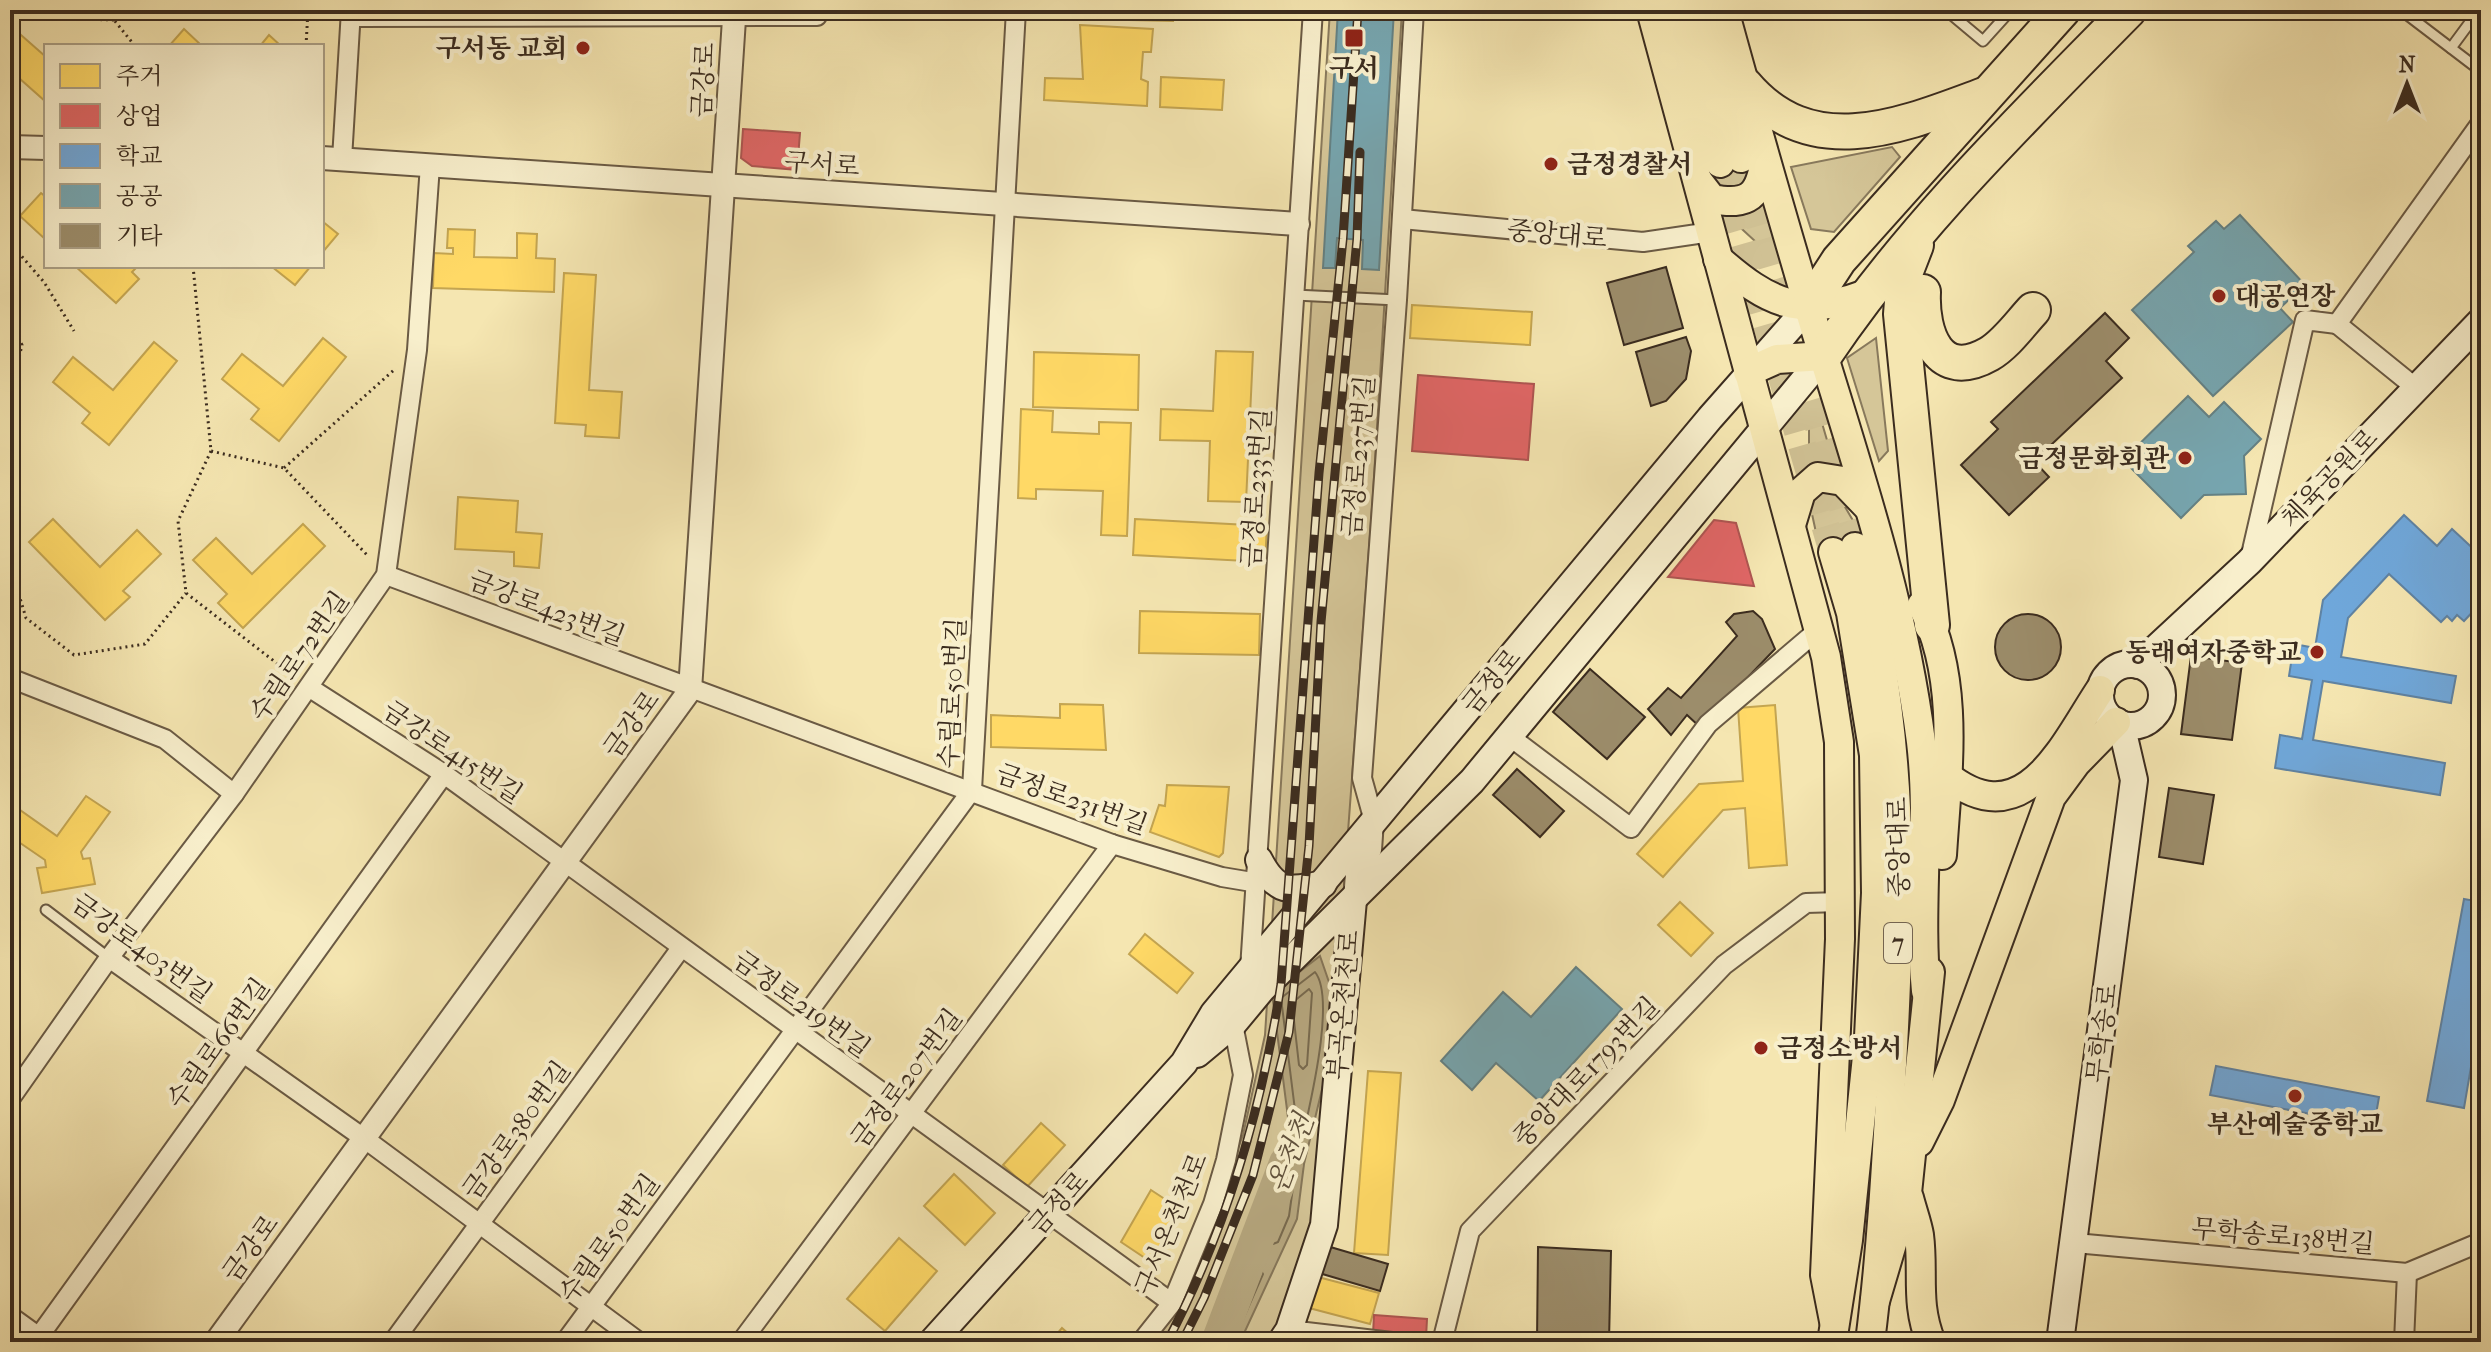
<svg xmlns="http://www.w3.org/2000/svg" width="2491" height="1352" viewBox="0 0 2491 1352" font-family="'IM FELL French Canon','Noto Serif KR',serif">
<rect width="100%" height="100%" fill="#f5e6b1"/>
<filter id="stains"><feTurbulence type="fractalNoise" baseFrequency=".0025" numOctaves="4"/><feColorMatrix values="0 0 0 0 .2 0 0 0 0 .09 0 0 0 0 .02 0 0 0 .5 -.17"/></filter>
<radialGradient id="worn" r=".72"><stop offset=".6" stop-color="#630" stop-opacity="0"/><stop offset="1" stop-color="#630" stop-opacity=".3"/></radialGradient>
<g fill="#d5c698" stroke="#88795c" stroke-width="2">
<path d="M1330,10H1402L1373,494L1332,1048L1312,1232L1285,1321L1268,1342H1150L1190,1274L1243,1135L1265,1035Z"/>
<path d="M1892,147L1900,157L1834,232L1811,229L1791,167Z"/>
<path d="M1765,208L1778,250L1769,254L1731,219Z"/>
<path d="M1876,338L1888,451L1879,461L1847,358Z"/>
<path d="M1817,406L1829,447L1809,450V407Z"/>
<path d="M1831,493L1841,500L1862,536H1850L1820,551L1812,514L1819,498Z"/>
</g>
<path fill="#b6a77f" stroke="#857659" stroke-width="2" d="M1320,956L1331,988L1325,1077L1304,1164L1297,1219L1240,1342H1209L1261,1242L1289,1125L1272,993Z"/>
<g fill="#ffd966" stroke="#c4a551" stroke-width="2">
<path d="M1040,10H1173V21L1040,18Z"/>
<path d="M1080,25L1153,29L1151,52H1143L1141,79L1148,82L1147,106L1044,100L1045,78L1083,79Z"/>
<path d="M184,29L202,46H169Z"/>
<path d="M21,35L46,57V102L10,70V47Z"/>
<path d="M269,35L281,46H260Z"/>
<path d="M1161,77L1224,80L1222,110L1160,107Z"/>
<path d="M41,193L46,197V240L20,216Z"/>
<path d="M322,221L338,234L322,253Z"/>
<path d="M448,229L475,230L474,257L517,258V233L537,234L536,258L555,259L554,292L433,288L434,253L453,254V248H447Z"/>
<path d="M75,266H138L132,272L139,279L116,303Z"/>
<path d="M271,266H311L295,285Z"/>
<path d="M564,273L596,275L589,390L622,392L619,438L585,436L586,425L555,423Z"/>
<path d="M1412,305L1532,312L1530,345L1410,338Z"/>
<path d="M323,338L346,357L279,441L251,419L259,409L222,379L242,354L283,386Z"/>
<path d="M154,342L177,361L109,445L82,423L90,413L53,382L73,357L113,390Z"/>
<path d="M1216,351L1253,352L1246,502L1208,501L1210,441L1160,440L1161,409L1213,411Z"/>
<path d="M1034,352L1139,355L1138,410L1033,407Z"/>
<path d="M1021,409L1053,411L1052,432L1099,434V422L1131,423L1127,536L1101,535L1103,491L1036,489V499L1018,498Z"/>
<path d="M458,497L518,501L516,532L542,534L539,568L514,566V552L455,549Z"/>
<path d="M53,519L100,567L137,530L161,554L123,591L130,597L105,620L29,542Z"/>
<path d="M1135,519L1267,526L1265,562L1133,555Z"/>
<path d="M303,524L325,546L243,628L218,603L227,594L193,560L216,538L252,574Z"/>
<path d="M1140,611L1260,614L1259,655L1139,653Z"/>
<path d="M1060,704L1103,705L1106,750L991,747V715L1060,718Z"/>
<path d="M1775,705L1787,865L1749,868L1745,808L1723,810L1663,877L1637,854L1699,784L1743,781L1738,708Z"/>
<path d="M1167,785L1229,787L1223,853L1219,857L1150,832L1159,805L1165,806Z"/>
<path d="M86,796L110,812L81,852L83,859L90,858L95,884L42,893L37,868L46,867L45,860L10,836V803L57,836Z"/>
<path d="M1680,902L1713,933L1691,956L1658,925Z"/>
<path d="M1145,934L1193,973L1177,993L1129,954Z"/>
<path d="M1368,1071L1401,1073L1388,1255L1354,1253Z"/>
<path d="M1041,1123L1065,1145L1027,1187L1003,1165Z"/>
<path d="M954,1174L995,1213L965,1245L924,1206Z"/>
<path d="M1151,1190L1180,1209L1151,1262L1121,1242Z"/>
<path d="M899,1238L937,1271L885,1331L847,1299Z"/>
<path d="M1318,1277L1379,1293L1370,1324L1309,1308Z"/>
<path d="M1062,1328L1078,1342H1050Z"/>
</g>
<g fill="#e06666" stroke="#ae5551" stroke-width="2">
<path d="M743,129L800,133L797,170L752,166L741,158Z"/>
<path d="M1418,375L1534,384L1528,460L1412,451Z"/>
<path d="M1714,520L1736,523L1754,586L1668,577Z"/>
<path d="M1374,1315L1427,1319L1426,1338L1373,1334Z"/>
</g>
<g fill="#6fa8dc" stroke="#5f83a3" stroke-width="2">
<path d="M2404,515L2437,546L2452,529L2481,556V603L2464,621L2457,615L2452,621L2447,616L2441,622L2389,574L2348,618L2341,657L2456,676L2451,703L2323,681L2313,740L2445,763L2440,795L2275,768L2280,735L2302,739L2312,680L2289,676L2294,644L2315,648L2323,600Z"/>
<path d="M2464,899L2481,902V1056L2473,1055L2464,1108L2427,1101Z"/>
<path d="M2216,1066L2379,1097L2374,1126L2210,1095Z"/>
</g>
<g fill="#76a5af" stroke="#648184" stroke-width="2">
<path d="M1338,10H1394L1379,270L1362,269L1363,240L1337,238L1335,268H1323Z"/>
<path d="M2240,215L2305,285L2280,308L2293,322L2213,396L2132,310L2194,252L2188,246L2216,221L2224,229Z"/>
<path d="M2188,396L2209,417L2224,402L2261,439L2244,456L2246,494L2204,495L2181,518L2123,460Z"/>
<path d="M1576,967L1622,1009L1539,1101L1496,1063L1472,1090L1441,1061L1503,992L1531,1017Z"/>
</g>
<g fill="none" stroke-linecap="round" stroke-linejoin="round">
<g stroke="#786a4f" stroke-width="2">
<path d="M1315,972C1335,997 1312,1095 1305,1127L1301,1129L1297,1126L1281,998Z"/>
<path d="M1309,989L1312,993L1307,1065L1303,1069L1299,1065L1292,1003Z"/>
<path d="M1293,1162L1296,1166L1289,1216L1278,1242L1273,1244L1270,1239L1288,1165Z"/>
<path d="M1218,1342L1255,1271L1260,1269L1263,1274L1233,1342"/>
</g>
<path stroke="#b6a77f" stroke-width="34" d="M1218,1342L1286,1163"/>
</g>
<g fill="#9c8d6b" stroke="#3b2c1f" stroke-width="2">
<path d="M1666,267L1683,328L1624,345L1607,283Z"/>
<path d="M2105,313L2129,338L2106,361L2122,378L2034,461L2049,477L2009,515L1961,465L1998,429L1991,422Z"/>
<path d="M1686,337L1691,351L1686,379L1666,401L1651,406L1636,352Z"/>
<path d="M1753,611L1762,619L1775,649L1700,727L1687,715L1671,735L1648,709L1668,688L1681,698L1737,636L1726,622L1734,614Z"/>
<circle cx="2028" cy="647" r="33"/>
<path d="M2191,656L2242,663L2232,740L2181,734Z"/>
<path d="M1590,669L1645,717L1607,759L1553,712Z"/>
<path d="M1517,769L1564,811L1540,837L1493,795Z"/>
<path d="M2169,788L2214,795L2203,864L2159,857Z"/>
<path d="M1327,1246L1388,1264L1380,1291L1319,1273Z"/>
<path d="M1538,1247L1611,1251L1609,1342H1537Z"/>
</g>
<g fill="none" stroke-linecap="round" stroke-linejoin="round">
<g stroke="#d0c194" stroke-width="28" stroke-dasharray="28 14" stroke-linecap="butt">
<path d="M1741,158L1788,320"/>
<path d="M1720,163L1833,552"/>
<path d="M1799,360L1855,547"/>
</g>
<defs>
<g id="service">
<path d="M1946,10L1983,41L2011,10"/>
<path d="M2401,10L2481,71"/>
<path d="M2451,48L2479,10"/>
<path d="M1295,295L1397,300"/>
<path d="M46,910L109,958"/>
</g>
<g id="minor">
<path d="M351,17L817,16V10"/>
<path d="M342,159L351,10"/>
<path d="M1402,219L1643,242L1711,232"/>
<path d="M2337,324L2481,123"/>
<path d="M2337,324L2416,388"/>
<path d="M2250,559L2305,320L2337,324"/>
<path d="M386,575L1112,844L1222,877L1258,883"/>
<path d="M10,678L165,739L234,794"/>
<path d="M310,688L444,774L1172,1303"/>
<path d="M1509,736L1631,828L1708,724L1818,630"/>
<path d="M1353,900L1355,874L1372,850L1374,821L1362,778L1397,300L1414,10"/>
<path d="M109,958L365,1139L639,1342"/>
<path d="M1250,969L1313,10"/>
<path d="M10,1099L109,958L234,794L386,575L417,350L430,165"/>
<path d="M2075,1243L2407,1273L2481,1242"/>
<path d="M10,1316L46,1342"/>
<path d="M1289,1330L1392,1342"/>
<path d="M35,1342L444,774"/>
<path d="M393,1342L681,948"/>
<path d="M565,1342L972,790L1016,10"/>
<path d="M741,1342L1112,844"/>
<path d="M1141,1342L1172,1303L1213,1204L1226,1160L1243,1075L1233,1024L1237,1016"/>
<path d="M1442,1342L1470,1231L1724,965L1806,903L1840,902"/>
<path d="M2404,1342L2407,1273"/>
</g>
<g id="tertiary">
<path d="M10,147L46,148"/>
<path d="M322,158L1298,224"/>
<path d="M216,1342L690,690L734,19L731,10"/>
</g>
<g id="secondary">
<circle cx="2131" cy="695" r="31"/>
<path d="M2138,665L2249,562L2481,321"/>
<path d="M1259,860C1276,893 1290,892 1323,884"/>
<path d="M1197,1054L1233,1024L1262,989L1472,781L1824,356"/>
<path d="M932,1342L1184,1063L1214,1013L1710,418L1809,306"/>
<path d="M1281,1342L1289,1330L1324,1225L1353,900"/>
<path d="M2060,1342L2134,780L2121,724"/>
</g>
<g id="primary">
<path d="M1651,10L1826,657L1839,742L1840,939L1825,1275L1834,1321"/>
<path d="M1679,10L1720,163"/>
<path d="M1701,10L1741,158"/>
<path d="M1724,10C1751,110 1780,209 1809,308C1852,452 1902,593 1921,742C1931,825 1918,908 1926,991"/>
<path d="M1698,181L1712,199C1749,206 1759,196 1765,161"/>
<path d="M1718,259C1768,303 1801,319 1866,294"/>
<path d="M1748,372L1777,359L1824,356"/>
<path d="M1791,525L1801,492L1818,477L1843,481L1867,506"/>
<path d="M1855,547C1906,727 1902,897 1891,1082C1886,1169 1881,1256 1870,1342"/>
<path d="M1922,605C1961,680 1947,774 1942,855"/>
<path d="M1947,776C2024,837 2063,746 2100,690"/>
<path d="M1919,1142L1940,1100L2051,797L2076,763L2116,722"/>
<path d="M1909,1198C1912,1210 1917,1223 1919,1235C1924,1273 1915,1303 1931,1342"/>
<path d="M1875,1301L1907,1193L1930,972"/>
<path d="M1832,1342L1848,1240L1869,1037L1876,893L1874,755L1851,613L1833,552"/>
</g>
<g id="motorway">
<path d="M1745,85C1812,164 1903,125 1984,95"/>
<path d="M1916,245L1904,276L1901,314L1932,625"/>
<path d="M1923,292C1921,333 1938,383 1989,354C2006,344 2020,324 2033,310"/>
<path d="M1809,306L1839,260L2063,10"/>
<path d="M1824,356C1910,228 2021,120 2129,10"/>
</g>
</defs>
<use href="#service" stroke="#6a5a44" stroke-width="13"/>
<use href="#minor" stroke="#6a5a44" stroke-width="22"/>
<use href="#tertiary" stroke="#6a5a44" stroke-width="26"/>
<use href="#secondary" stroke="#3b2c1f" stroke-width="30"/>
<use href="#primary" stroke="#3b2c1f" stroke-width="32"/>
<use href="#motorway" stroke="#3b2c1f" stroke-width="38"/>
<g stroke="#3b2c1f" stroke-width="3" stroke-dasharray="2 4" stroke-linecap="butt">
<path d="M304,10L327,16"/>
<path d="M10,17L114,20"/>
<path d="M135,46L114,20L164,10"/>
<path d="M306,46L308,10"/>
<path d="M10,243L44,282L74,331"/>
<path d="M193,266L211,451L284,468L369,557"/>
<path d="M10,322L22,345L16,370L10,377"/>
<path d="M211,451L178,521L186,593L292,675"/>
<path d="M284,468L394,370"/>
<path d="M10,502L18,516L10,549"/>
<path d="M10,565L26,618L74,655L145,644L186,593"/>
</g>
<use href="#service" stroke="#f8efcc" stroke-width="9"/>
<use href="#minor" stroke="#f8efcc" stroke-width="18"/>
<use href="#tertiary" stroke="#f8efcc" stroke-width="22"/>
<use href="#secondary" stroke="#f8efcc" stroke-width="26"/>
<use href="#primary" stroke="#f5e6b1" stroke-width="28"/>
<use href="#motorway" stroke="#f5e6b1" stroke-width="34"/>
<defs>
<g id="rail">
<path d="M1167,1342C1226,1231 1262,1108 1281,984L1319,473L1343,239L1358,10"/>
<path d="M1182,1342L1204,1298L1253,1175L1289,1032L1309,846L1321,622L1357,239L1360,152"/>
</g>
</defs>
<use href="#rail" stroke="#3b2c1f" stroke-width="9"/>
<use href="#rail" stroke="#f8efcc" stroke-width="6" stroke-dasharray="18" stroke-linecap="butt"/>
</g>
<g fill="#8f2418" stroke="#f8efcc" stroke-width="3">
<rect x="1344" y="28" width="20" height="20" rx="4"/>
<circle cx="583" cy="48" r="8"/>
<circle cx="1551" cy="164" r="8"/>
<circle cx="2219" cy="296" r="8"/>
<circle cx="2185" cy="458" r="8"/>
<circle cx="2317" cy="652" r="8"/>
<circle cx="1761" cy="1048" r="8"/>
<circle cx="2295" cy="1096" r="8"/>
</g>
<g text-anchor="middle" stroke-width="8" stroke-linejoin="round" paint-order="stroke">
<rect fill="#f8efcc" stroke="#746653" stroke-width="2" x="1884" y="923" width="28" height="40" rx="6"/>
<g font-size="24" font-weight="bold" fill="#3b2c1f">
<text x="1898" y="951">7</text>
</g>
<g font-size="26" font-weight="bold" fill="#3b2c1f" stroke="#f8efcc" text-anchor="end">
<text x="567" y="57">구서동 교회</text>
<text x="1354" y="77" text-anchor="middle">구서</text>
<text x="1567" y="173" text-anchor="start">금정경찰서</text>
<text x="2235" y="305" text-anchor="start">대공연장</text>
<text x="2169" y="467">금정문화회관</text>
<text x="2301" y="661">동래여자중학교</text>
<text x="1777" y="1057" text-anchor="start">금정소방서</text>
<text x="2295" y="1133" text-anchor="middle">부산예술중학교</text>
</g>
<g font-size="26" fill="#3b2c1f" stroke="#f8efcc">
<text transform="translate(703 80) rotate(-87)" y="9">금강로</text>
<text transform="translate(822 164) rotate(4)" y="9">구서로</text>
<text transform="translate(1557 234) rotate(5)" y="9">중앙대로</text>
<text transform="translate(1358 456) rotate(-85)" y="9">금정로237번길</text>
<text transform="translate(2329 478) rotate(-46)" y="9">체육공원로</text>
<text transform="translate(1256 488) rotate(-86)" y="9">금정로233번길</text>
<text transform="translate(547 608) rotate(21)" y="9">금강로423번길</text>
<text transform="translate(299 656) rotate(-55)" y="9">수림로72번길</text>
<text transform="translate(1491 681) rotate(-50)" y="9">금정로</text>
<text transform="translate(952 693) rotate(-87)" y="9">수림로50번길</text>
<text transform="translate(631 724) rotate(-54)" y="9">금강로</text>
<text transform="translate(453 752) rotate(34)" y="9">금강로415번길</text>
<text transform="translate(1072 799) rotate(20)" y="9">금정로231번길</text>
<text transform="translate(1898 847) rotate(-91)" y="9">중앙대로</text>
<text transform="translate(142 948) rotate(36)" y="9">금강로403번길</text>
<text transform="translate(802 1004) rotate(36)" y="9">금정로219번길</text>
<text transform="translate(1343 1005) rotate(-85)" y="9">부곡온천천로</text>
<text transform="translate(2102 1033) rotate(-83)" y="9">무학송로</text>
<text transform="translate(218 1043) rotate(-54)" y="9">수림로66번길</text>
<text transform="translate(1586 1072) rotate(-46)" y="9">중앙대로1793번길</text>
<text transform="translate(906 1078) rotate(-53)" y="9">금정로207번길</text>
<text transform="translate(516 1130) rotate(-54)" y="9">금강로380번길</text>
<text transform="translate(1058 1203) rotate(-48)" y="9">금정로</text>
<text transform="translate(1171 1224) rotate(-68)" y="9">구서온천천로</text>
<text transform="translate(2283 1236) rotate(5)" y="9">무학송로138번길</text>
<text transform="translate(609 1238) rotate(-54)" y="9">수림로50번길</text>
<text transform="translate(250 1248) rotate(-54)" y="9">금강로</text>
</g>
<g font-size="28" font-style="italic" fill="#60513c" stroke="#f8efcc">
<text transform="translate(1290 1153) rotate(-69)" y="10">온천천</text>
</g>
</g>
<rect width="2491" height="1352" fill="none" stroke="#f5e6b1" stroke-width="40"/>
<rect x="12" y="12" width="2467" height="1328" fill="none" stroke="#3b2c1f" stroke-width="4"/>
<rect x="20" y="20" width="2451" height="1312" fill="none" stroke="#3b2c1f" stroke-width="2"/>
<rect x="44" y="44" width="280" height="224" fill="#f8efcc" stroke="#aca187" stroke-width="2"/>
<rect x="60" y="64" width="40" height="24" fill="#ffd966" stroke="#aca187" stroke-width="2"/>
<text x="116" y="84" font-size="24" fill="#3b2c1f">주거</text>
<rect x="60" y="104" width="40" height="24" fill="#e06666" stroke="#aca187" stroke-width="2"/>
<text x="116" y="124" font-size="24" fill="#3b2c1f">상업</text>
<rect x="60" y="144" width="40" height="24" fill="#6fa8dc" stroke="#aca187" stroke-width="2"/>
<text x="116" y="164" font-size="24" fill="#3b2c1f">학교</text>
<rect x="60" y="184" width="40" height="24" fill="#76a5af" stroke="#aca187" stroke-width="2"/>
<text x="116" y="204" font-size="24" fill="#3b2c1f">공공</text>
<rect x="60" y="224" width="40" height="24" fill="#9c8d6b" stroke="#aca187" stroke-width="2"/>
<text x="116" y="244" font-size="24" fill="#3b2c1f">기타</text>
<g transform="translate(2407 84)" stroke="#f8efcc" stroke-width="6" paint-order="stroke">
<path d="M0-6L14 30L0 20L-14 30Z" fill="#3b2c1f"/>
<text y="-12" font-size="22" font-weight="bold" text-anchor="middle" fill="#3b2c1f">N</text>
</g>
<rect width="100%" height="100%" filter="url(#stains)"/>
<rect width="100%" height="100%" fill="url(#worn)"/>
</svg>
